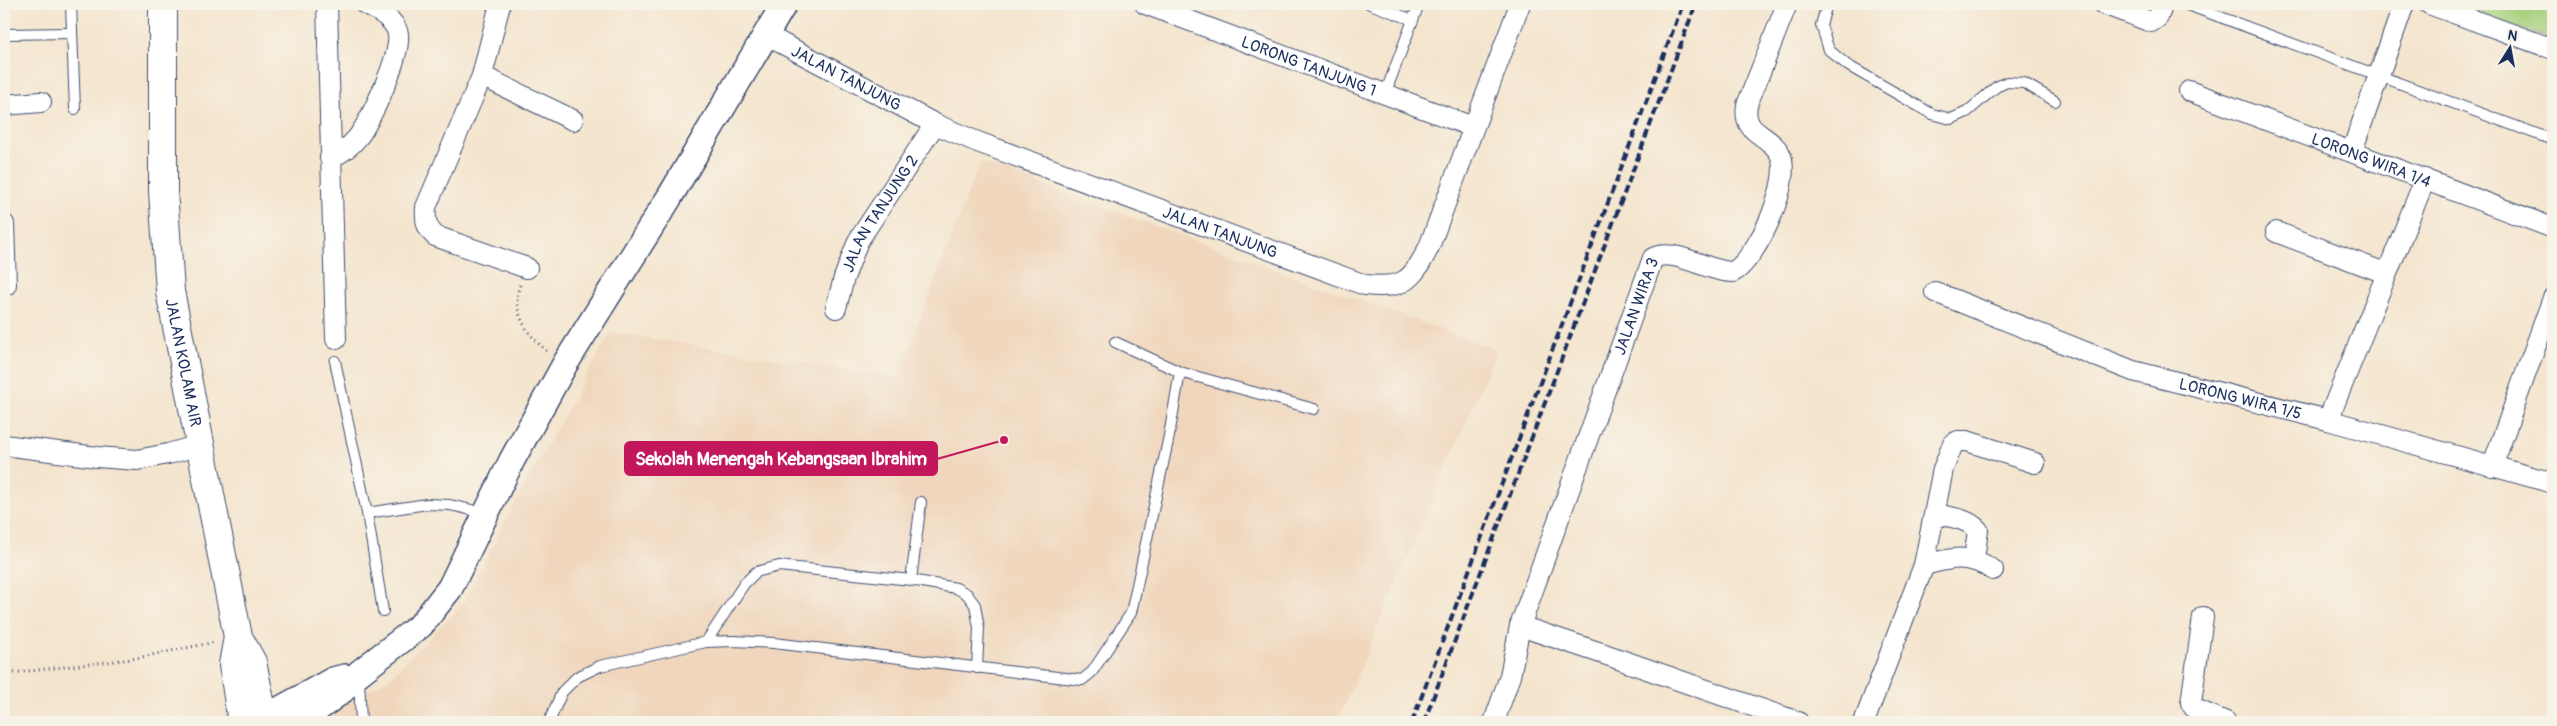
<svg xmlns="http://www.w3.org/2000/svg" width="2557" height="726" viewBox="0 0 2557 726" font-family="Pangolin,sans-serif">
<rect width="100%" height="100%" fill="#f7f3e8"/>
<filter id="ink" filterUnits="userSpaceOnUse"><feTurbulence type="fractalNoise" baseFrequency=".02" numOctaves="2"/><feDisplacementMap in="SourceGraphic" scale="10" xChannelSelector="R" yChannelSelector="G"/><feConvolveMatrix kernelMatrix="1 2 1 2 8 2 1 2 1" color-interpolation-filters="sRGB"/></filter>
<filter id="wash" filterUnits="userSpaceOnUse"><feTurbulence type="fractalNoise" baseFrequency=".0096" numOctaves="4" result="noise"/><feDisplacementMap in="SourceGraphic" scale="20" xChannelSelector="R" yChannelSelector="G"/><feGaussianBlur stdDeviation="1.12" result="paint"/><feColorMatrix in="noise" values="0 0 0 0 0 0 0 0 0 0 0 0 0 0 0 0 0 1.4 0 .05"/><feComposite in="paint" operator="in"/></filter>
<g filter="url(#wash)">
<rect width="100%" height="100%" fill="#f4e5ce"/>
<path fill="#f0d6bc" d="M980,162L1497,350L1337,722H331L337,707L389,679L462,605L516,501L611,332L898,378Z"/>
<path fill="#a6d07d" stroke="#60806e" d="M2465,4H2553V40L2463,8Z"/>
</g>
<g filter="url(#ink)">
<g fill="none" stroke-linecap="round" stroke-linejoin="round">
<defs>
<g id="service">
<path d="M71,4L75,109"/>
<path d="M1370,4L1413,20"/>
<path d="M1827,4L1821,25L1829,50L1847,65L1932,114L1951,119L1967,112L1996,87L2007,82L2024,83L2055,101"/>
<path d="M2185,4L2553,140"/>
<path d="M4,34L71,33"/>
<path d="M1385,94L1419,4"/>
<path d="M1115,342L1180,372L1314,409"/>
<path d="M335,361L367,513L427,504L450,505L485,513"/>
<path d="M367,513L383,611"/>
<path d="M911,580L921,502"/>
<path d="M706,642L744,584L756,572L779,566L911,580L956,588L967,594L975,605L979,628L977,668"/>
<path d="M359,679L361,722"/>
<path d="M549,722L562,692L577,677L600,666L706,642L734,641L774,643L1082,680L1092,672L1131,613L1169,436L1180,372"/>
</g>
<g id="minor">
<path d="M327,4L336,339"/>
<path d="M500,4L482,76L426,207C425,220 426,227 435,236L527,268"/>
<path id="s1" d="M1145,4L1473,127"/>
<path d="M2103,4L2151,22L2158,17L2163,4"/>
<path d="M2429,4L2553,49"/>
<path id="s2" d="M766,35L935,124L975,141L1365,285C1404,289 1412,281 1429,247L1520,4"/>
<path d="M482,76L573,120"/>
<path id="s3" d="M2189,91L2553,228"/>
<path d="M4,105L41,102"/>
<path d="M2352,151L2404,4"/>
<path d="M330,158C344,152 357,141 364,128C375,109 401,55 398,34C395,19 377,10 365,4"/>
<path d="M4,224L6,285"/>
<path d="M2276,232L2385,273"/>
<path id="s4" d="M1935,292L2133,371L2328,420L2553,483"/>
<path id="s5" d="M836,308L844,278L858,241L935,124"/>
<path d="M2328,420L2425,179"/>
<path d="M4,445L97,457L137,460L168,454L200,445"/>
<path d="M2492,467L2553,298"/>
<path d="M1935,514C1949,517 1967,518 1978,530L1974,559"/>
<path d="M1924,565C1951,558 1969,553 1993,570"/>
<path d="M2203,617L2191,703L2195,709L2226,722"/>
<path d="M1520,626L1607,655L1798,722"/>
<path id="s6" d="M1494,722L1510,676L1520,626L1653,258C1674,247 1708,272 1733,272C1757,259 1795,177 1779,152C1767,133 1742,134 1747,105L1787,4"/>
<path d="M1864,722L1924,565L1943,469L1953,444L1958,441H1967L2035,463"/>
</g>
<g id="tertiary">
<path d="M266,717L333,680L345,677"/>
<path d="M300,722L343,690L359,673L421,625L450,588L512,460L565,364L669,198L784,4"/>
</g>
<g id="secondary">
<path id="s7" d="M163,4V191L170,291L238,637L233,665L241,716"/>
<path d="M238,637L252,662L263,715"/>
</g>
</defs>
<use href="#service" stroke="#3c4a6f" stroke-width="12"/>
<use href="#minor" stroke="#3c4a6f" stroke-width="22"/>
<use href="#tertiary" stroke="#3c4a6f" stroke-width="28"/>
<use href="#secondary" stroke="#3c4a6f" stroke-width="30"/>
<g stroke="#3c4a6f" stroke-width="3" stroke-dasharray="1 4" stroke-linecap="butt">
<path d="M520,285C510,311 528,336 548,352"/>
<path d="M4,674L132,659L215,642"/>
</g>
<use href="#service" stroke="#fff" stroke-width="10"/>
<use href="#minor" stroke="#fff" stroke-width="20"/>
<use href="#tertiary" stroke="#fff" stroke-width="25"/>
<use href="#secondary" stroke="#fff" stroke-width="28"/>
<g stroke="#1b2f5e" stroke-width="4" stroke-dasharray="8 4" stroke-linecap="butt">
<path d="M1412,722L1683,4"/>
<path d="M1424,722L1696,4"/>
</g>
</g>
</g>
<g text-anchor="middle" stroke-width="4.5" stroke-linejoin="round" paint-order="stroke">
<g font-size="16" fill="#1b2f5e" stroke="#f7f3e8">
<text dy="6" stroke="none"><textPath href="#s1" startOffset="175">LORONG TANJUNG 1</textPath></text>
<text dy="6" stroke="none"><textPath href="#s2" startOffset="91">JALAN TANJUNG</textPath></text>
<text dy="6" stroke="none"><textPath href="#s3" startOffset="195">LORONG WIRA 1/4</textPath></text>
<text dy="6" stroke="none"><textPath href="#s5" startOffset="105">JALAN TANJUNG 2</textPath></text>
<text dy="6" stroke="none"><textPath href="#s2" startOffset="496">JALAN TANJUNG</textPath></text>
<text dy="6" stroke="none"><textPath href="#s6" startOffset="440">JALAN WIRA 3</textPath></text>
<text dy="6" stroke="none"><textPath href="#s7" startOffset="360">JALAN KOLAM AIR</textPath></text>
<text dy="6" stroke="none"><textPath href="#s4" startOffset="324">LORONG WIRA 1/5</textPath></text>
</g>
</g>
<path fill="none" stroke="#c2185b" stroke-width="2" d="M1004 440L937 459"/>
<circle fill="#c2185b" stroke="#f7f3e8" stroke-width="2" cx="1004" cy="440" r="5"/>
<rect fill="#c2185b" stroke="#c2185b" stroke-width="2" x="625" y="442" width="312" height="33" rx="5"/>
<g font-size="18" text-anchor="middle" font-weight="bold" fill="#fff">
<text x="781" y="465">Sekolah Menengah Kebangsaan Ibrahim</text>
</g>
<rect width="2557" height="726" fill="none" stroke="#f7f3e8" stroke-width="20"/>
<g transform="translate(2510 48) rotate(11)" stroke="#f7f3e8" stroke-width="4" paint-order="stroke">
<path d="M0-4L9 19L0 12L-9 19Z" fill="#1b2f5e"/>
<text y="-8" font-size="14" font-weight="bold" text-anchor="middle" fill="#1b2f5e">N</text>
</g>
</svg>
